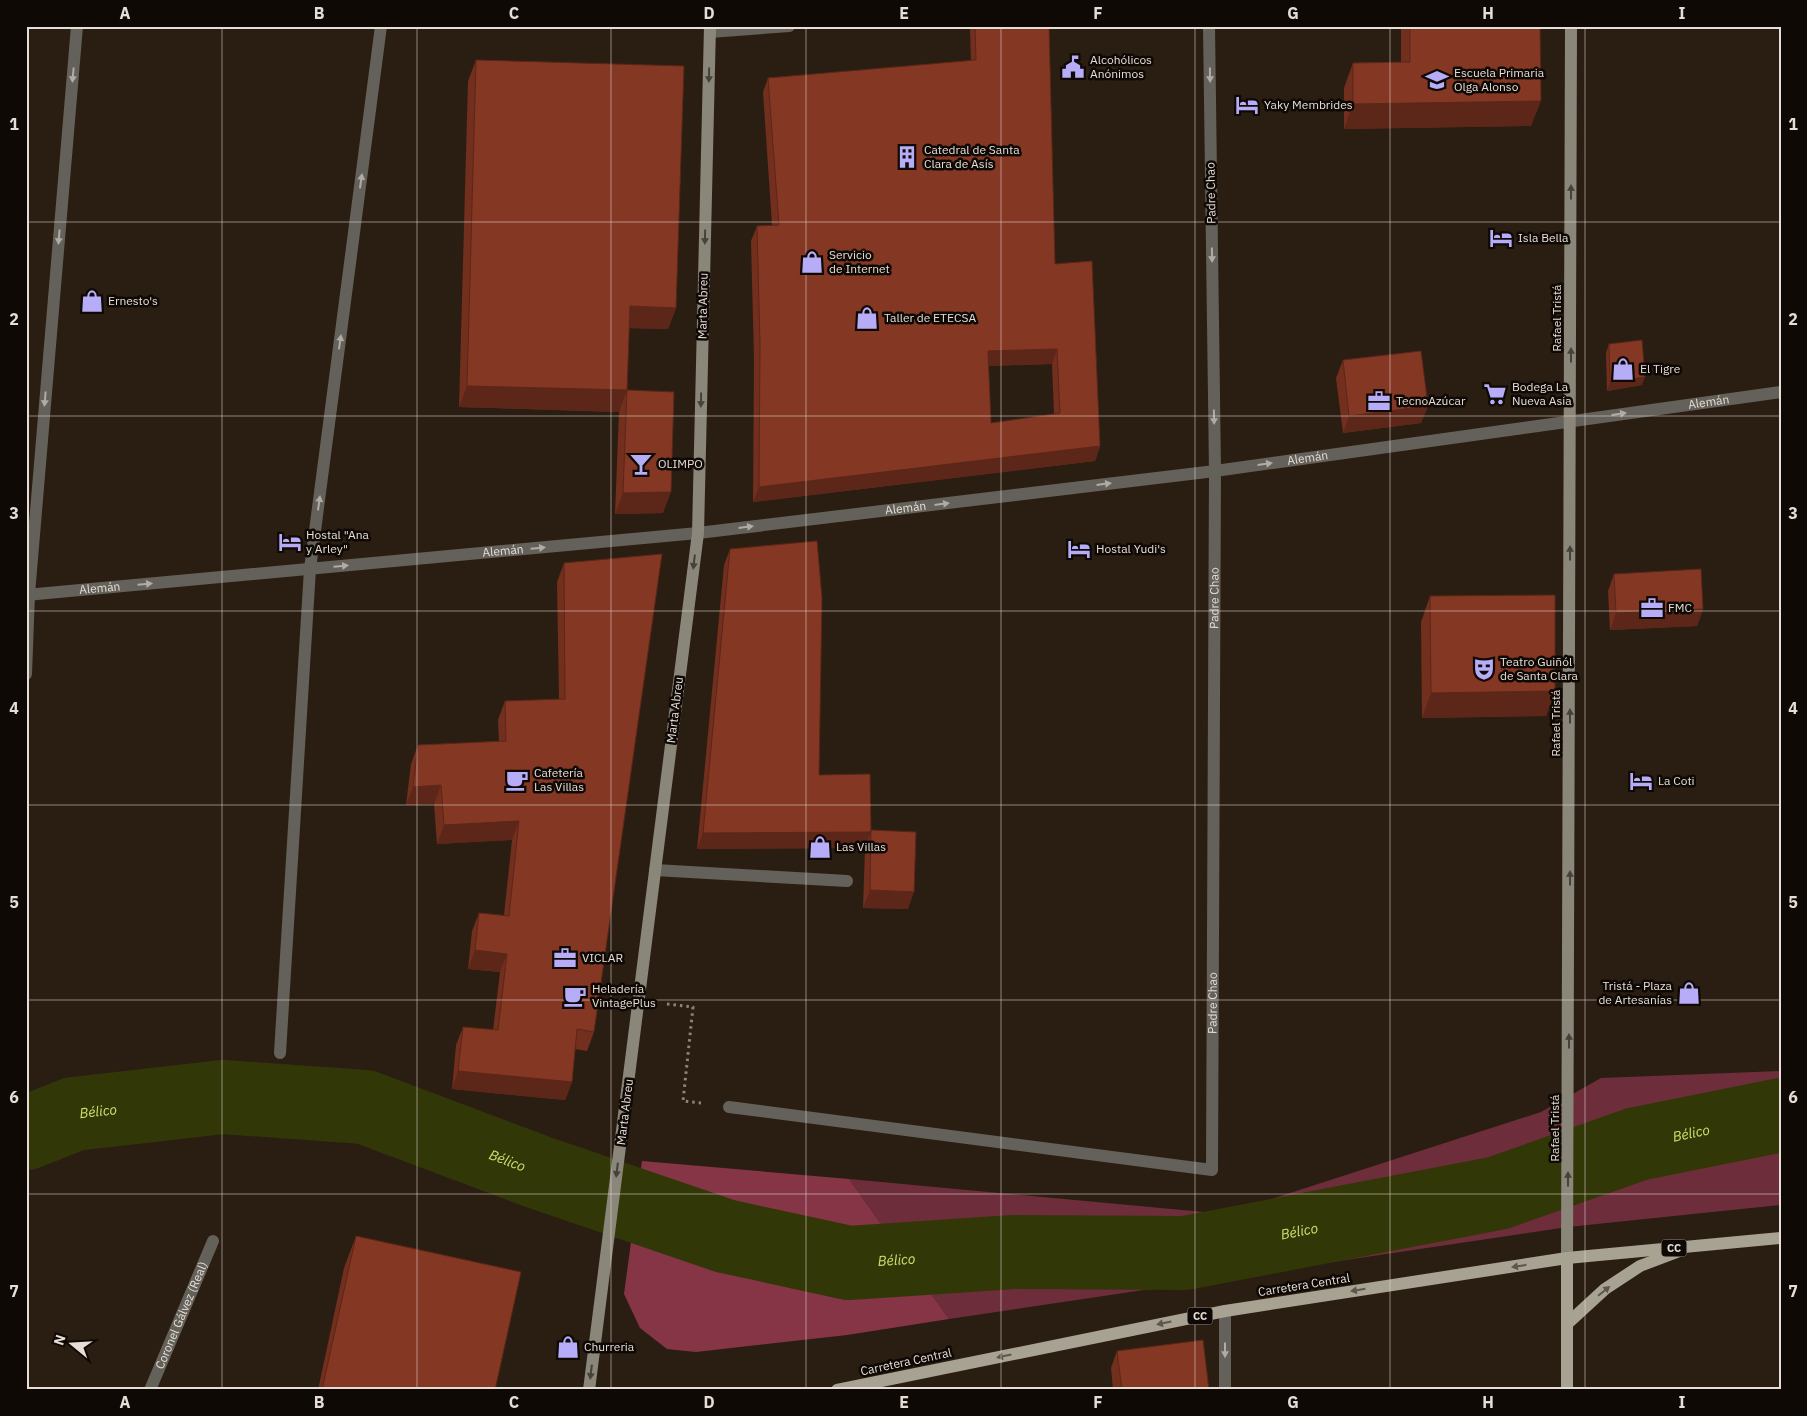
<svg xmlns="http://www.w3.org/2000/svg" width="1807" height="1416" viewBox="0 0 1807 1416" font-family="'IBM Plex Sans',sans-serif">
<rect width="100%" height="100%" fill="#2a1e13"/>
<path fill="#6e2d3a" d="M1781,1071V1205L1568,1227L949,1319L849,1179L1225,1214L1541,1112L1601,1078Z"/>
<path fill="#863547" d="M642,1161L849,1179L949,1319L847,1335L696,1352L667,1349L640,1328L624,1294Z"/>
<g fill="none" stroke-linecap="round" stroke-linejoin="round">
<path stroke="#323707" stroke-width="74" id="s1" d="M26,1133L74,1114L223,1097L365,1107L538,1172L725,1236L849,1263L1014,1252L1185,1253L1498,1193L1637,1144L1781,1115"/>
<path stroke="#8e847b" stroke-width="3" stroke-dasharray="2.5 4" stroke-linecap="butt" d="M667,1004L693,1007L683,1101L701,1103"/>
<path stroke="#64615a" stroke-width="12" d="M655,870L847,881"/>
<g stroke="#64615a" stroke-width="12">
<path d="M710,32L789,26"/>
<path id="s2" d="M26,595L698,533L1215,471L1781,392"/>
<path d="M26,674L29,594L77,26"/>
<path d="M280,1053L310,569L381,26"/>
<path id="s3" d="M729,1107L1212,1170L1215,471L1209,26"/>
<path d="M1225,1311V1390"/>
<path id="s4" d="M150,1390L213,1241"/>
</g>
<g stroke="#8a867a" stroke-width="12">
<path d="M1567,1258L1571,26"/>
<path d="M589,1390L698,533L710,26"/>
</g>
<g stroke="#a8a292" stroke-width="12">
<path d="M1567,1258V1390"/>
<path d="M1568,1323L1605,1289L1640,1266L1677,1252"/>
<path d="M837,1390L1225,1311L1567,1258L1781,1238"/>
</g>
</g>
<g fill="#722f1d" fill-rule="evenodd">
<path d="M971,26H1049L1055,264L1100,446L1095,461L753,502L754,359L751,241L757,226L772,225L763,92L768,78L971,61L970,29ZM1052,364L1054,414L991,423L988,366Z"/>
<path d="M1401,26H1540L1531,126L1344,129V88L1353,63L1401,62Z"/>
<path d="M476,60L676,308L668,329L629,328L627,390L663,513L615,514L619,412L459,407L468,81Z"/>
<path d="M1609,344L1642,385L1607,391L1606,353Z"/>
<path d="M1343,360L1428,406L1421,423L1343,433L1336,378Z"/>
<path d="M730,549L819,775L871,832L908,909L863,908L865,848L697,849L724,565Z"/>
<path d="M564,563L594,1032L587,1051L575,1049L572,1082L565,1100L452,1089L456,1045L463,1027L493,1030L500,972L468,969L472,931L479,913L504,915L512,840L437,844L434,804L406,805L411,764L418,745L499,742L498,720L505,701L559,699L557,582Z"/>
<path d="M1614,574L1703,609L1697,626L1610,630L1608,591Z"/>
<path d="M1430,596L1555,691L1546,716L1422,718L1421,622Z"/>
<path d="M356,1236L495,1390H318L344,1268Z"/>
<path d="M1117,1351L1209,1390H1113L1111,1368Z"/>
</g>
<g fill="#5c2618">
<path d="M1541,101L1531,126L1344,129L1353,104Z"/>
<path d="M630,306L676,308L668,329L622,328Z"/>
<path d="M1057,349L1052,364L982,366L988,351Z"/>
<path d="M1645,377L1642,385L1607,391L1610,382Z"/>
<path d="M467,386L627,390L619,412L459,407Z"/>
<path d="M1428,406L1421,423L1343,433L1349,416Z"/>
<path d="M1100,446L1095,461L753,502L759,487Z"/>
<path d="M671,492L663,513L615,514L623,493Z"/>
<path d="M1703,609L1697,626L1610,630L1616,613Z"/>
<path d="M1555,691L1546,716L1422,718L1431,693Z"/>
<path d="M441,785L434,804L406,805L413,787Z"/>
<path d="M519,821L512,840L437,844L444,825Z"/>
<path d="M871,832L865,848L697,849L703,833Z"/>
<path d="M870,890L914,892L908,909L863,908Z"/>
<path d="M475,950L507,954L500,972L468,969Z"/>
<path d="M458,1071L572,1082L565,1100L452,1089Z"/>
</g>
<g fill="#843722" stroke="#5c2618" fill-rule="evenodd">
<path d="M975,26H1049L1055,264L1092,261L1100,446L759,487L760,345L757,226L779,225L768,78L976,60ZM1057,349L1060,413L991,423L988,351Z"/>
<path d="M1410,26H1540L1541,101L1353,104V63L1410,62Z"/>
<path d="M476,60L684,66L676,308L630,306L627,390L674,392L671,492L623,493L627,390L467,386Z"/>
<path d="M1642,340L1645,377L1610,382L1609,344Z"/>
<path d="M1421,351L1428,406L1349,416L1343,360Z"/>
<path d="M817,541L822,598L819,775L870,774L871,832L703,833L730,549Z"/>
<path d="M662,554L594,1032L577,1029L572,1082L458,1071L463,1027L498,1030L507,954L475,950L479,913L509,916L519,821L444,825L441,785L413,787L418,745L506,741L505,701L565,699L564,563Z"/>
<path d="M1701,569L1703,609L1616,613L1614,574Z"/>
<path d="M1555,595V691L1431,693L1430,596Z"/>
<path d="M871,830L916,832L914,892L870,890Z"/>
<path d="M356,1236L521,1272L495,1390H322Z"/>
<path d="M1203,1340L1209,1390H1122L1117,1351Z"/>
</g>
<defs><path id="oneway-solid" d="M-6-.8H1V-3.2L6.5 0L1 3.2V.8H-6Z" transform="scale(1.25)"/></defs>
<g fill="#b2aba4">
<use href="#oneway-solid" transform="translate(73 75) rotate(95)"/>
<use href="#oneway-solid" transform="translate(1210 75) rotate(89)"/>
<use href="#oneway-solid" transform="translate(361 181) rotate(-82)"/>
<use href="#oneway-solid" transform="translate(59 237) rotate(95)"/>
<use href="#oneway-solid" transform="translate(1212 255) rotate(89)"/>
<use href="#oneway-solid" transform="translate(340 342) rotate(-82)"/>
<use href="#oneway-solid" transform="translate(45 399) rotate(95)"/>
<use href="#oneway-solid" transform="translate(1619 414) rotate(-8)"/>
<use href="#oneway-solid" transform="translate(1214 417) rotate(89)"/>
<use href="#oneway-solid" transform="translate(1265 464) rotate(-8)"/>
<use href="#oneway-solid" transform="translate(1104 484) rotate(-7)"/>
<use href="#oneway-solid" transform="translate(319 503) rotate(-82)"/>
<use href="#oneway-solid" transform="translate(942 504) rotate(-7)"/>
<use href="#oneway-solid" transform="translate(746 527) rotate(-7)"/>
<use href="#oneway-solid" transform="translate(538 548) rotate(-5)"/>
<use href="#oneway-solid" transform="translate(341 566) rotate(-5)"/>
<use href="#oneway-solid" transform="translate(145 584) rotate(-5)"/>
<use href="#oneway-solid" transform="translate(1225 1350) rotate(90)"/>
</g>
<g fill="#46413a">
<use href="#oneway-solid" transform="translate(709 75) rotate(91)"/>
<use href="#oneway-solid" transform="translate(1571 192) rotate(-90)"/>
<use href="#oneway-solid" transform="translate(705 237) rotate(91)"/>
<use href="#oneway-solid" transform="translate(1571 355) rotate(-90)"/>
<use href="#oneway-solid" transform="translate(701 400) rotate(91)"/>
<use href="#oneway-solid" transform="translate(1570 553) rotate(-90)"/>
<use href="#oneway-solid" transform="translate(694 562) rotate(97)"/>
<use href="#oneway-solid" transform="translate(1570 716) rotate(-90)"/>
<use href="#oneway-solid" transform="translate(1570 878) rotate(-90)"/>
<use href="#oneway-solid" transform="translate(1569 1041) rotate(-90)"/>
<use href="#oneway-solid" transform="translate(617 1170) rotate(97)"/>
<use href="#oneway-solid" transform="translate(1568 1179) rotate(-90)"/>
<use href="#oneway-solid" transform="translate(591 1372) rotate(97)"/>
</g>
<g fill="#5c564c">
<use href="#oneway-solid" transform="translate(1519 1266) rotate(171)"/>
<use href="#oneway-solid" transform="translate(1358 1290) rotate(171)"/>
<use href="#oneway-solid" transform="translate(1604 1291) rotate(-39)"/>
<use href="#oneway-solid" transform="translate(1164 1323) rotate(168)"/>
<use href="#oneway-solid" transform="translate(1004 1356) rotate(168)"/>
</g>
<path fill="none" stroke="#e6ddd6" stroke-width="1" stroke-opacity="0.55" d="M222,26V1390M417,26V1390M611,26V1390M806,26V1390M1001,26V1390M1195,26V1390M1390,26V1390M1585,26V1390M26,222H1781M26,416H1781M26,611H1781M26,805H1781M26,1000H1781M26,1194H1781"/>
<defs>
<symbol id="civic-bare" viewBox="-9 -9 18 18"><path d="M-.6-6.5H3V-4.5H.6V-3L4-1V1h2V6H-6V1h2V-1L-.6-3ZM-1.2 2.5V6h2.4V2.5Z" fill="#b6acf8" stroke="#0f0905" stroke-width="2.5" paint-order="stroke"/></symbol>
<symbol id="school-bare" viewBox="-9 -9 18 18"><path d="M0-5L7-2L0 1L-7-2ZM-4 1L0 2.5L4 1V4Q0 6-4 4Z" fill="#b6acf8" stroke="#0f0905" stroke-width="2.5" paint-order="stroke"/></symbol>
<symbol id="hotel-bare" viewBox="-9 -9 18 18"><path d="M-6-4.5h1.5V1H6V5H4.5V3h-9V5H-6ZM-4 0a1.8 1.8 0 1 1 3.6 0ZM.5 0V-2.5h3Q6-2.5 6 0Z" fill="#b6acf8" stroke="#0f0905" stroke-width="2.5" paint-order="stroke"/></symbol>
<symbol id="building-bare" viewBox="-9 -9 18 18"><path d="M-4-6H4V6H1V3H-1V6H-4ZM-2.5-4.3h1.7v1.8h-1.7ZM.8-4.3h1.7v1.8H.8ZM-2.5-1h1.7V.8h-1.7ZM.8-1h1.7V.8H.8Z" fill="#b6acf8" stroke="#0f0905" stroke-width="2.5" paint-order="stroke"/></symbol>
<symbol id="shop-bare" viewBox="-9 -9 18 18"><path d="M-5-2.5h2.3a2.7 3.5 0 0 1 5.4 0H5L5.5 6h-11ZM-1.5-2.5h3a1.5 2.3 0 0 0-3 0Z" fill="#b6acf8" stroke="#0f0905" stroke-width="2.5" paint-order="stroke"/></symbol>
<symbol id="supermarket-bare" viewBox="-9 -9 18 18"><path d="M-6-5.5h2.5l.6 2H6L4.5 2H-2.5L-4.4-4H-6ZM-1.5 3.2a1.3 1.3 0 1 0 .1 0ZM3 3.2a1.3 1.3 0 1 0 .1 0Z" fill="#b6acf8" stroke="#0f0905" stroke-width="2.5" paint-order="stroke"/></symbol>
<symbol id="office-bare" viewBox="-9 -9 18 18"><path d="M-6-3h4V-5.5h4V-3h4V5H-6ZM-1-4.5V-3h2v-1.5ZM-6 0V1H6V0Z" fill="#b6acf8" stroke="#0f0905" stroke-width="2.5" paint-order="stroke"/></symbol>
<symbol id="bar-bare" viewBox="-9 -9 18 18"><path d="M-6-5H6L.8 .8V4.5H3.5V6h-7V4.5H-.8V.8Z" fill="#b6acf8" stroke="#0f0905" stroke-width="2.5" paint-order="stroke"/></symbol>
<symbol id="theatre-bare" viewBox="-9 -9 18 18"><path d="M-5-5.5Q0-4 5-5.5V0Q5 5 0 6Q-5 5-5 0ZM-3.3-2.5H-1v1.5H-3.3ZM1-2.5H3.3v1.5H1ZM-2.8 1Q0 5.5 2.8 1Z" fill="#b6acf8" stroke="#0f0905" stroke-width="2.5" paint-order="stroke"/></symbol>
<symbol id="cafe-bare" viewBox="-9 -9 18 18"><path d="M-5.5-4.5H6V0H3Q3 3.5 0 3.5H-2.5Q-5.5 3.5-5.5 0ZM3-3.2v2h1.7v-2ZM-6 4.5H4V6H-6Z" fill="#b6acf8" stroke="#0f0905" stroke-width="2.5" paint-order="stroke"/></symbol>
</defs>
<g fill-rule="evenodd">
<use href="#civic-bare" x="1057" y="51" width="32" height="32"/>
<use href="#school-bare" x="1421" y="64" width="32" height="32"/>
<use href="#hotel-bare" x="1231" y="89" width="32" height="32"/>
<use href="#building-bare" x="891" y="141" width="32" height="32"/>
<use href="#hotel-bare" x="1485" y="222" width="32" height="32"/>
<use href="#shop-bare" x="796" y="246" width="32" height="32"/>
<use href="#shop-bare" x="76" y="285" width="32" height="32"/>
<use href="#shop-bare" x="851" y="302" width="32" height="32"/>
<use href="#shop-bare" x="1607" y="353" width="32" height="32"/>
<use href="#supermarket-bare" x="1479" y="378" width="32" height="32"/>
<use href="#office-bare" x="1363" y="385" width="32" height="32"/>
<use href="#bar-bare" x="625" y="448" width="32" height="32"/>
<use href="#hotel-bare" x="274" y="526" width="32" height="32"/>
<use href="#hotel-bare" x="1063" y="533" width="32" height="32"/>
<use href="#office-bare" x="1636" y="592" width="32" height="32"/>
<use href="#theatre-bare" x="1468" y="653" width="32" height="32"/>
<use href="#cafe-bare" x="501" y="764" width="32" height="32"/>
<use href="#hotel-bare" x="1625" y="765" width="32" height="32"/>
<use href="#shop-bare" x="804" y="831" width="32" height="32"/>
<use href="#office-bare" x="549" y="942" width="32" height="32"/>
<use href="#shop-bare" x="1673" y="977" width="32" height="32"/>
<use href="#cafe-bare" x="559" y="980" width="32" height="32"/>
<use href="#shop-bare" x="552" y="1331" width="32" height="32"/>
</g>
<g text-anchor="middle" stroke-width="5" stroke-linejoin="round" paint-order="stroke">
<g fill="#0f0905" stroke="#a69d97" stroke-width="1">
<rect x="1661.5" y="1239.5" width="25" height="17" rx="4"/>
<rect x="1187.5" y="1307.5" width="25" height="17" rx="4"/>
</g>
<g font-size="11" font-weight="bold" fill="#e6ddd6">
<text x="1674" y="1252">CC</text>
<text x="1200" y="1320">CC</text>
</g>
<g font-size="12" fill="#e6ddd6" stroke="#0f0905" text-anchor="start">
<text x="1090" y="64">Alcohólicos<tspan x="1090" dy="14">Anónimos</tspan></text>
<text x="1454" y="77">Escuela Primaria<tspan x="1454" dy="14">Olga Alonso</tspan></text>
<text x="1264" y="109">Yaky Membrides</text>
<text x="924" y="154">Catedral de Santa<tspan x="924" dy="14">Clara de Asís</tspan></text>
<text x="1518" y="242">Isla Bella</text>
<text x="829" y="259">Servicio<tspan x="829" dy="14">de Internet</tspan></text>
<text x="108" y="305">Ernesto's</text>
<text x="884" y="322">Taller de ETECSA</text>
<text x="1640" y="373">El Tigre</text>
<text x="1512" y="391">Bodega La<tspan x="1512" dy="14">Nueva Asia</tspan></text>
<text x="1396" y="405">TecnoAzúcar</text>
<text x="658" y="468">OLIMPO</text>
<text x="306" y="539">Hostal "Ana<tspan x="306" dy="14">y Arley"</tspan></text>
<text x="1096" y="553">Hostal Yudi's</text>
<text x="1668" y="612">FMC</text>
<text x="1500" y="666">Teatro Guiñól<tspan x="1500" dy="14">de Santa Clara</tspan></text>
<text x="534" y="777">Cafetería<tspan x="534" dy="14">Las Villas</tspan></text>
<text x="1658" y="785">La Coti</text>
<text x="836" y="851">Las Villas</text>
<text x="582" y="962">VICLAR</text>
<text x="1672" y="990" text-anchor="end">Tristá - Plaza<tspan x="1672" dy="14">de Artesanías</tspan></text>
<text x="592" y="993">Heladería<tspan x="592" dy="14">VintagePlus</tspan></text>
<text x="584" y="1351">Churreria</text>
</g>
<g font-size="12" fill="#e6ddd6" stroke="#0f0905">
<text transform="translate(1211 193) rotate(-91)" y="4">Padre Chao</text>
<text transform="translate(703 306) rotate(-89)" y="4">Marta Abreu</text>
<text transform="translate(1557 318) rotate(-90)" y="4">Rafael Tristá</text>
<text dy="4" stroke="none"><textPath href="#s2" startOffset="1694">Alemán</textPath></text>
<text dy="4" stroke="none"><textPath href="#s2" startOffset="1289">Alemán</textPath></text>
<text dy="4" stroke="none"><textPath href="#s2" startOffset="884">Alemán</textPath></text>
<text dy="4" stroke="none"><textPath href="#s2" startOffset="479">Alemán</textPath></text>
<text dy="4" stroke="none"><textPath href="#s2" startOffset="74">Alemán</textPath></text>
<text dy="4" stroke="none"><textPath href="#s3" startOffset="1059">Padre Chao</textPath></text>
<text transform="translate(675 710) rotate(-83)" y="4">Marta Abreu</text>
<text transform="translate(1556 723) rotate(-90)" y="4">Rafael Tristá</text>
<text dy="4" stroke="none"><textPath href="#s3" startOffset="654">Padre Chao</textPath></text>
<text transform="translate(625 1112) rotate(-83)" y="4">Marta Abreu</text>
<text transform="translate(1555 1128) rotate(-90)" y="4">Rafael Tristá</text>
<text transform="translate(1304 1285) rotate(-9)" y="4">Carretera Central</text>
<text dy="4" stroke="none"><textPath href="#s4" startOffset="81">Coronel Gálvez (Real)</textPath></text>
<text transform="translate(906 1362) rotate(-12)" y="4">Carretera Central</text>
</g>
<g font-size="14" font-style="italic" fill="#d0e06c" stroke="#0f0905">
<text dy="5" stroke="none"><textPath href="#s1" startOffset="76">Bélico</textPath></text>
<text dy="5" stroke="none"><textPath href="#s1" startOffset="1711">Bélico</textPath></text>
<text dy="5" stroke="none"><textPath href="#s1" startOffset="496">Bélico</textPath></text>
<text dy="5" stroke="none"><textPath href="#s1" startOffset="1306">Bélico</textPath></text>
<text dy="5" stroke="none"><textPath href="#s1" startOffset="901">Bélico</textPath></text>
</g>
</g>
<rect width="1807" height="1416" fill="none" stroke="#0f0905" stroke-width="55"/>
<g transform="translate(72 1344) rotate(288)" stroke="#0f0905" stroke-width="4" paint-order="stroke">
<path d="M0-4L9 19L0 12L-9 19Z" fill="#e6ddd6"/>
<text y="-8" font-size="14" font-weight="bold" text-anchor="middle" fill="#e6ddd6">N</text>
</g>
<rect x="28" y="28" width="1752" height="1360" fill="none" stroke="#e6ddd6" stroke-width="2"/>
<g font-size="16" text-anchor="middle" font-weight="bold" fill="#e6ddd6">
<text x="125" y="19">A</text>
<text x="319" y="19">B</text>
<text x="514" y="19">C</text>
<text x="709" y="19">D</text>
<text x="904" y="19">E</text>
<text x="1098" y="19">F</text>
<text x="1293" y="19">G</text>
<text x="1488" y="19">H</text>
<text x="1682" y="19">I</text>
<text x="14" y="130">1</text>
<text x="1793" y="130">1</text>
<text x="14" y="325">2</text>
<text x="1793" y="325">2</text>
<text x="14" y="519">3</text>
<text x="1793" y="519">3</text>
<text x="14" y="714">4</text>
<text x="1793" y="714">4</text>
<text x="14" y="908">5</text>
<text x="1793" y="908">5</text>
<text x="14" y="1103">6</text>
<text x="1793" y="1103">6</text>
<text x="14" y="1297">7</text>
<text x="1793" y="1297">7</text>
<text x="125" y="1408">A</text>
<text x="319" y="1408">B</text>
<text x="514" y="1408">C</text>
<text x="709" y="1408">D</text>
<text x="904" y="1408">E</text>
<text x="1098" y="1408">F</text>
<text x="1293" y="1408">G</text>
<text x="1488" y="1408">H</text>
<text x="1682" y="1408">I</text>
</g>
</svg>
